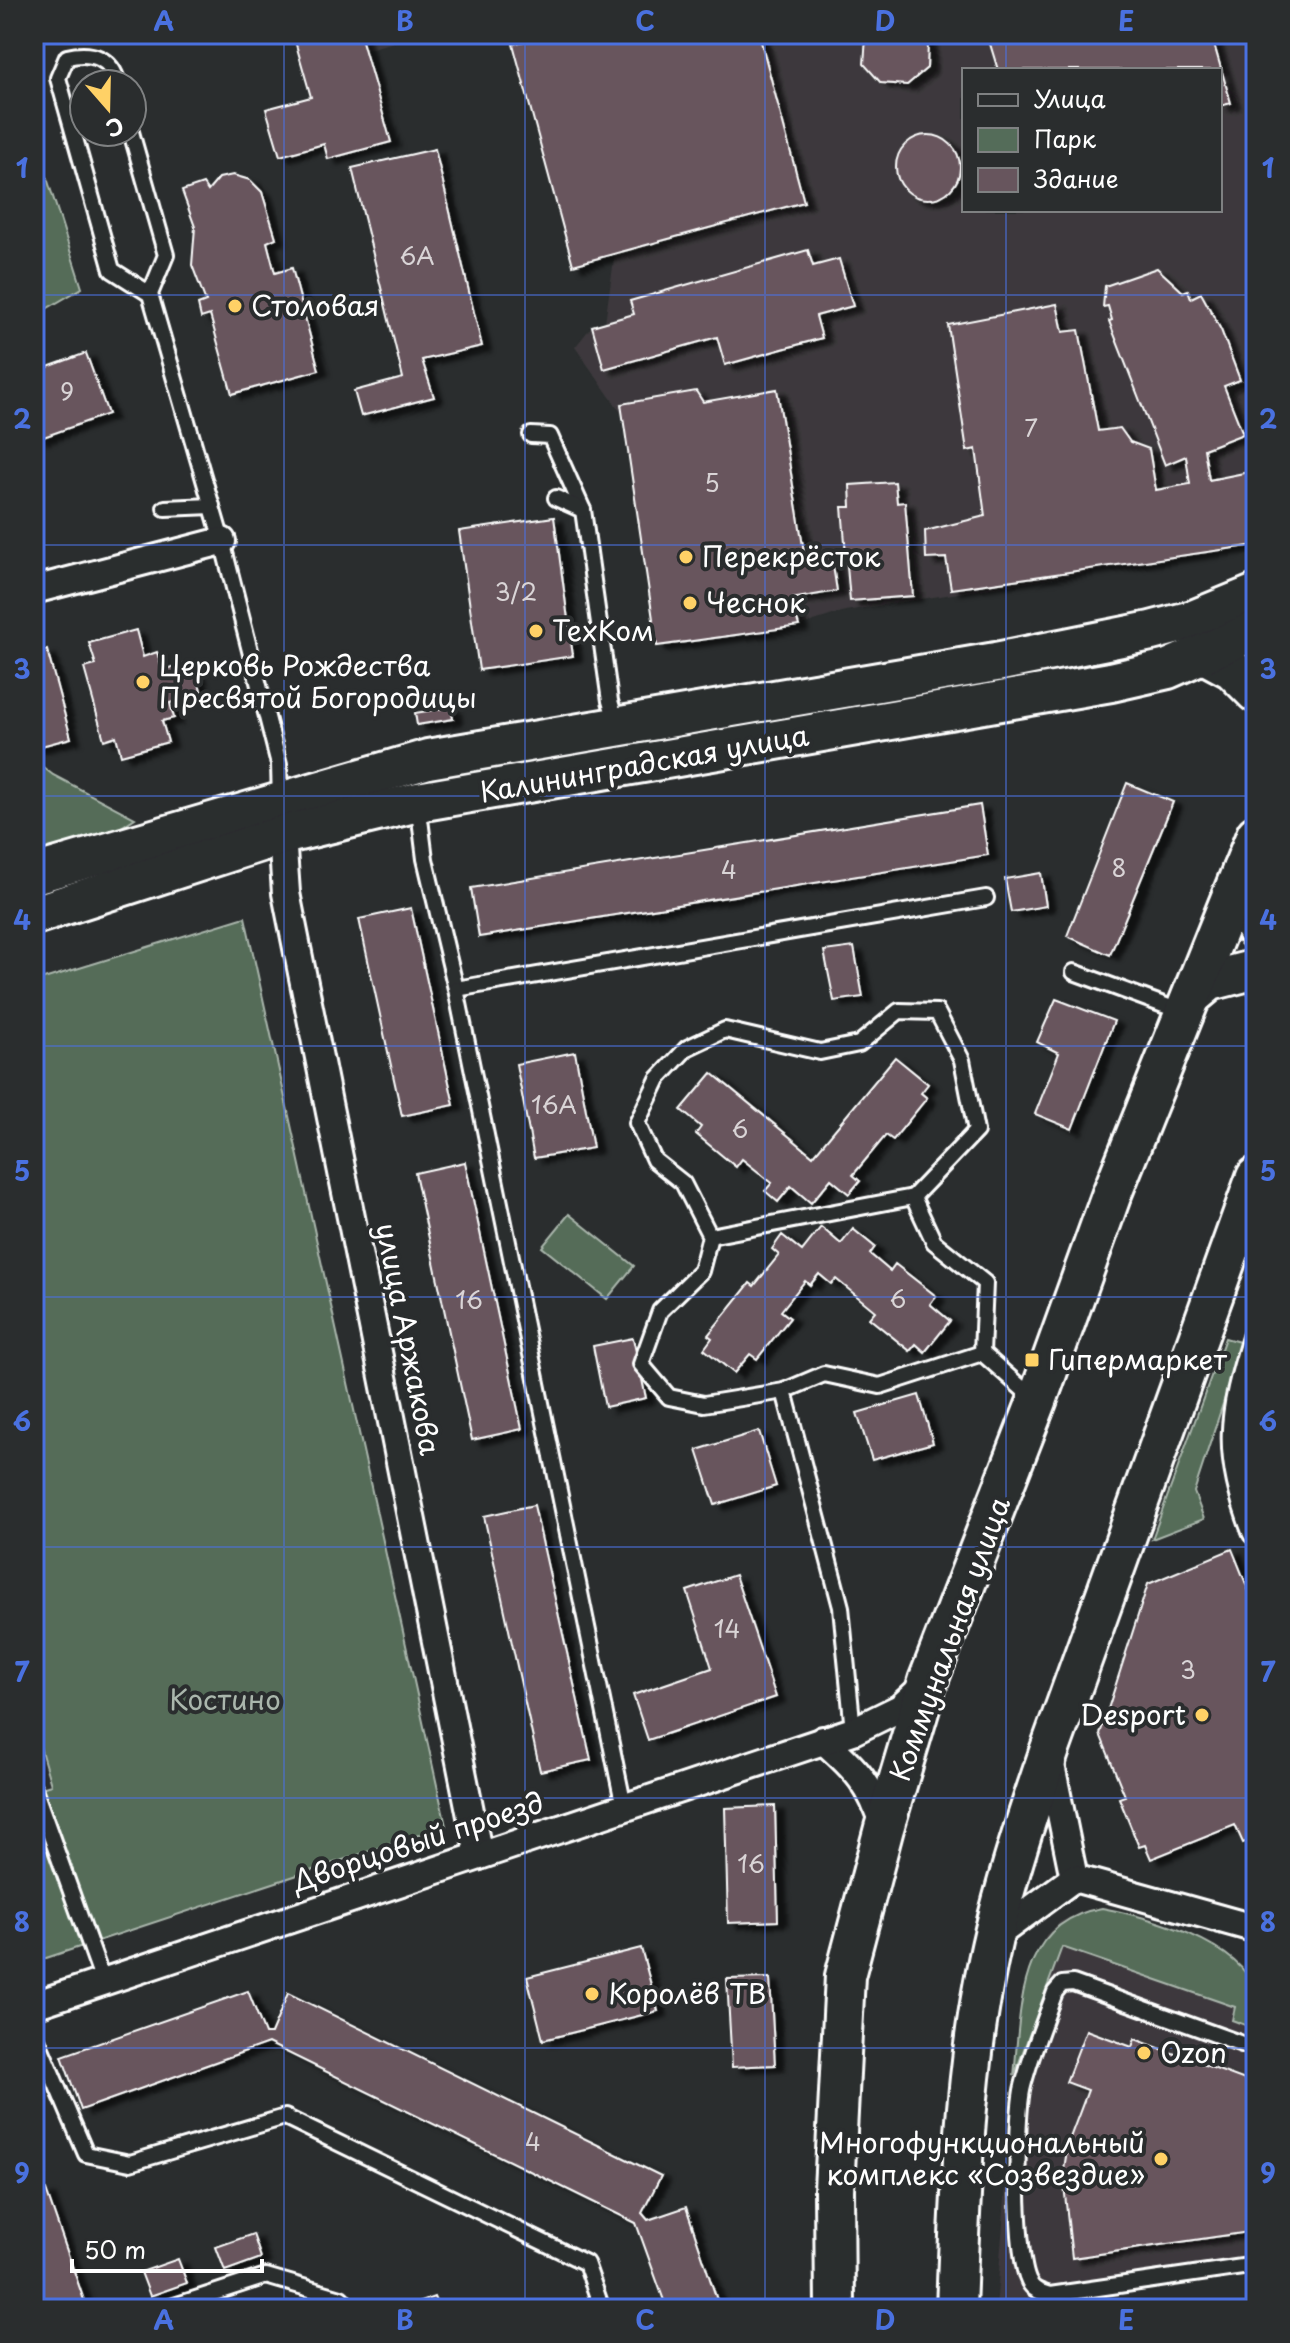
<svg xmlns="http://www.w3.org/2000/svg" width="1290" height="2343" viewBox="0 0 1290 2343" font-family="'Playpen Sans',sans-serif">
<defs>
<filter id="shadow"><feDropShadow dx="9" dy="5" stdDeviation="2" flood-color="#0009"/></filter>
</defs>
<rect width="100%" height="100%" fill="#2a2d2e"/>
<filter id="ink" filterUnits="userSpaceOnUse"><feTurbulence type="fractalNoise" baseFrequency=".0125" numOctaves="2"/><feDisplacementMap in="SourceGraphic" scale="16" xChannelSelector="R" yChannelSelector="G"/><feConvolveMatrix kernelMatrix="1 2 1 2 8 2 1 2 1" color-interpolation-filters="sRGB"/></filter>
<g filter="url(#ink)">
<g fill="#3c393c" fill-rule="evenodd">
<path d="M360,34H423L365,50Z"/>
<path d="M759,34H1256V546L845,611L799,626L657,646L622,414L575,347L592,326L605,322L615,253L804,202ZM964,70H1220V210H964Z"/>
<path d="M1102,1908L1208,1941L1227,1956L1256,1992V2270L996,2308L1022,1992L1046,1935L1060,1922L1081,1912Z"/>
</g>
<g fill="#546c59" stroke="#aab6ac" stroke-width="2">
<path d="M34,137L82,288L34,316Z"/>
<path d="M34,760L53,775L135,818L103,839L34,864Z"/>
<path d="M245,917L446,1826L34,1962V1790L51,1785L34,1726V982Z"/>
<path d="M569,1214L634,1266L607,1299L542,1247Z"/>
<path d="M1225,1338L1243,1343L1194,1492L1204,1519L1152,1539Z"/>
<path d="M1102,1908C1149,1917 1238,1941 1256,1991C1259,2001 1256,2018 1256,2029L1232,2020L1235,2007L1062,1947L1014,2076C1021,2008 1017,1922 1102,1908Z"/>
</g>
<g fill="#67555d" stroke="#fff" stroke-width="2" filter="url(#shadow)">
<path d="M293,34H360L391,142L328,159L324,144L280,156L266,109L311,97Z"/>
<path d="M550,34H759L804,202L573,265L513,44Z"/>
<path d="M870,34H921L928,42L927,68L907,85L881,83L864,64L866,38Z"/>
<path d="M987,34H1211L1231,103L1220,106V70H998Z"/>
<circle cx="928" cy="167" r="32"/>
<path d="M435,149L482,346L422,360L434,397L361,416L354,391L403,378L352,168Z"/>
<path d="M233,175L250,180L262,192L276,238L267,242L275,273L292,268L319,370L232,394L210,315L201,318L198,305L206,302L192,265L195,227L182,191L203,184L208,191L219,178Z"/>
<path d="M808,250L813,266L839,259L853,306L816,316L822,338L725,365L717,337L604,369L592,326L634,314L630,301Z"/>
<path d="M1157,268L1183,292L1188,290L1191,298L1201,293L1221,330L1240,380L1224,386L1243,434L1204,449L1209,480L1249,472L1256,509V545L951,589L946,558L926,559L925,531L985,516L976,449L967,451L948,325L1057,304L1063,332L1079,330L1098,431L1120,428L1130,442L1149,449L1156,490L1190,484L1186,456L1165,465L1109,321L1112,320L1108,306L1103,307L1105,286Z"/>
<path d="M86,353L108,414L38,439L34,428V372Z"/>
<path d="M777,389L805,558L831,553L837,591L791,599L799,626L657,646L621,404L696,391L703,402Z"/>
<path d="M895,482L897,503L905,502L913,596L850,601L842,507H851L850,485Z"/>
<path d="M554,517L573,656L479,670L459,531Z"/>
<path d="M136,630L143,657L157,652L162,670L193,661L202,694L170,703L174,718L162,721L168,742L121,755L116,736L104,740L84,668L96,665L89,643Z"/>
<path d="M47,650L71,738L34,748V654Z"/>
<path d="M451,707L453,719L417,725L415,713Z"/>
<path d="M1127,783L1173,802L1110,955L1067,936Z"/>
<path d="M980,805L988,855L479,937L471,888Z"/>
<path d="M1041,873L1046,906L1011,912L1005,879Z"/>
<path d="M411,908L454,1105L402,1116L359,919Z"/>
<path d="M854,947L863,997L834,1001L824,951Z"/>
<path d="M1056,999L1114,1021L1072,1129L1035,1114L1059,1053L1037,1042Z"/>
<path d="M575,1052L593,1148L534,1158L516,1064Z"/>
<path d="M895,1057L928,1084L921,1093L927,1098L893,1140L886,1135L853,1175L860,1181L849,1194L831,1179L811,1203L791,1186L778,1202L765,1191L772,1183L742,1159L736,1167L696,1134L701,1127L681,1110L712,1073L813,1156Z"/>
<path d="M465,1162L522,1429L472,1440L415,1173Z"/>
<path d="M821,1227L841,1244L853,1229L875,1247L870,1254L890,1271L895,1264L936,1296L930,1304L950,1321L925,1352L916,1344L910,1351L869,1318L875,1311L836,1279L831,1284L819,1274L810,1285L805,1281L781,1311L790,1318L757,1359L750,1354L734,1373L704,1349L712,1338L708,1335L750,1283L754,1286L779,1255L772,1249L782,1235L802,1251Z"/>
<path d="M633,1338L646,1398L605,1407L593,1346Z"/>
<path d="M919,1395L933,1443L872,1460L857,1413Z"/>
<path d="M759,1431L776,1486L715,1505L697,1450Z"/>
<path d="M534,1505L591,1760L540,1771L484,1516Z"/>
<path d="M1232,1549L1256,1609V1838L1243,1843L1235,1825L1151,1859L1145,1845L1139,1847L1119,1798L1125,1796L1100,1734L1148,1584Z"/>
<path d="M735,1575L776,1697L648,1740L633,1695L712,1668L687,1591Z"/>
<path d="M775,1806L778,1921L728,1923L725,1808Z"/>
<path d="M641,1948L658,2011L543,2040L527,1977Z"/>
<path d="M770,1978L775,2065L732,2067L727,1979Z"/>
<path d="M248,1991L265,2034H271L288,1993L661,2176L642,2213L648,2220L686,2207L720,2309H667L636,2223L268,2043L81,2110L62,2056Z"/>
<path d="M1086,2030L1132,2047L1135,2039L1256,2084L1253,2092L1256,2093V2231L1072,2258L1063,2176L1068,2143L1088,2090L1066,2082Z"/>
<path d="M46,2190L87,2309H34V2194Z"/>
<path d="M253,2234L261,2258L225,2271L216,2247Z"/>
<path d="M178,2259L187,2283L150,2296L141,2272Z"/>
<path d="M434,2297L439,2309H401Z"/>
</g>
<g fill="none" stroke-linecap="round" stroke-linejoin="round">
<defs>
<g id="lane">
<path d="M118,84C112,58 92,51 67,57L58,78L112,270L150,294"/>
<path d="M131,132L166,255L150,294L222,541L279,764L280,802"/>
<path d="M531,435L550,436L583,510L610,701L617,724"/>
<path d="M556,498L583,510"/>
<path d="M165,508L212,506"/>
<path d="M418,803L425,859L456,989L986,898"/>
<path d="M1074,972L1185,1013"/>
<path d="M456,989L624,1807"/>
<path d="M710,1236L913,1197"/>
<path d="M982,1353L880,1386L824,1374L784,1391L704,1404L669,1397L641,1364L660,1311L701,1271L710,1236L683,1183L654,1160L637,1123L658,1079L687,1048L725,1030L820,1052L859,1044L899,1011L937,1012L962,1060L976,1131L913,1197L934,1242L985,1283L982,1353L1034,1399"/>
<path d="M784,1391L841,1607L853,1731"/>
<path d="M34,1788L103,1981"/>
<path d="M34,2032L86,2154L130,2163L285,2117L586,2263L602,2309"/>
<path d="M1256,2049L1073,1983L1062,1984L1055,1992C1044,2023 1031,2054 1023,2086C1015,2117 1015,2255 1029,2282C1034,2291 1041,2292 1050,2295L1256,2265"/>
<path d="M168,2308L266,2276L341,2298L350,2309"/>
</g>
<g id="street">
<path d="M34,590L222,541"/>
<path d="M282,835L286,893L479,1856"/>
<path d="M1256,1338C1232,1415 1226,1454 1256,1531"/>
<path d="M823,1740C856,1769 872,1785 884,1828"/>
<path d="M1050,1760L1074,1878"/>
<path d="M994,1937L1074,1878L1253,1928"/>
<path d="M34,2005L853,1731L900,1708L926,1684"/>
</g>
<g id="secondary">
<path d="M1204,654L1232,669L1256,693"/>
<path d="M1242,870L1245,910L1256,930"/>
<path d="M34,874L428,759L996,662L1151,631L1193,620L1256,594"/>
<path d="M34,915L282,835L418,802L1111,682L1168,669L1256,630"/>
<path d="M1192,996L1210,981L1256,969"/>
<path d="M835,2309L834,2190L845,1976L884,1828L928,1681L1037,1401L1111,1196L1256,835"/>
<path d="M956,2309C960,2205 964,2089 983,1987C997,1907 1023,1828 1049,1752L1256,1177"/>
</g>
</defs>
<use href="#lane" stroke="#fff" stroke-width="20"/>
<use href="#street" stroke="#fff" stroke-width="32"/>
<use href="#secondary" stroke="#fff" stroke-width="44"/>
<use href="#lane" stroke="#2a2d2e" stroke-width="14"/>
<use href="#street" stroke="#2a2d2e" stroke-width="26"/>
<use href="#secondary" stroke="#2a2d2e" stroke-width="38"/>
</g>
</g>
<path fill="none" stroke="#4a71e0" stroke-width="2" stroke-opacity="0.55" d="M284,34V2309M525,34V2309M765,34V2309M1006,34V70M1006,210V2309M34,295H1256M34,545H1256M34,796H1256M34,1046H1256M34,1297H1256M34,1547H1256M34,1798H1256M34,2048H1256"/>
<g fill="#ffd166" stroke="#2a2d2e" stroke-width="3">
<circle cx="235" cy="306" r="8"/>
<circle cx="686" cy="557" r="8"/>
<circle cx="690" cy="603" r="8"/>
<circle cx="536" cy="631" r="8"/>
<circle cx="143" cy="682" r="8"/>
<rect x="1024" y="1352" width="16" height="16" rx="4"/>
<circle cx="1202" cy="1715" r="8"/>
<circle cx="592" cy="1994" r="8"/>
<circle cx="1144" cy="2053" r="8"/>
<circle cx="1161" cy="2159" r="8"/>
</g>
<g text-anchor="middle" stroke-width="8" stroke-linejoin="round" paint-order="stroke">
<g font-size="24" fill="#d9d4d6">
<text x="417" y="265">6А</text>
<text x="67" y="401">9</text>
<text x="1031" y="437">7</text>
<text x="712" y="492">5</text>
<text x="516" y="601">3/2</text>
<text x="1119" y="877">8</text>
<text x="729" y="879">4</text>
<text x="554" y="1114">16А</text>
<text x="740" y="1138">6</text>
<text x="898" y="1308">6</text>
<text x="469" y="1309">16</text>
<text x="727" y="1638">14</text>
<text x="1188" y="1679">3</text>
<text x="751" y="1873">16</text>
<text x="533" y="2151">4</text>
</g>
<g font-size="28" fill="#fff" stroke="#2a2d2e" text-anchor="start">
<text x="251" y="316">Столовая</text>
<text x="702" y="567">Перекрёсток</text>
<text x="706" y="613">Чеснок</text>
<text x="552" y="641">ТехКом</text>
<text x="159" y="676">Церковь Рождества<tspan x="159" dy="32">Пресвятой Богородицы</tspan></text>
<text x="1048" y="1370">Гипермаркет</text>
<text x="1186" y="1725" text-anchor="end">Desport</text>
<text x="608" y="2004">Королёв ТВ</text>
<text x="1160" y="2063">Ozon</text>
<text x="1145" y="2153" text-anchor="end">Многофункциональный<tspan x="1145" dy="32">комплекс «Созвездие»</tspan></text>
</g>
<g font-size="28" fill="#fff" stroke="#2a2d2e">
<text transform="translate(644 764) rotate(-10)" y="10">Калининградская улица</text>
<text transform="translate(408 1339) rotate(79)" y="10">улица Аржакова</text>
<text transform="translate(950 1639) rotate(-70)" y="10">Коммунальная улица</text>
<text transform="translate(418 1842) rotate(-18)" y="10">Дворцовый проезд</text>
</g>
<g font-size="28" fill="#aab6ac" stroke="#2a2d2e">
<text x="225" y="1710">Костино</text>
</g>
</g>
<rect width="1290" height="2343" fill="none" stroke="#2a2d2e" stroke-width="88"/>
<rect x="962" y="68" width="260" height="144" fill="#2a2d2e" stroke="#7f8182" stroke-width="2"/>
<rect x="978" y="94" width="40" height="12" fill="#2a2d2e" stroke="#7f8182" stroke-width="2"/>
<text x="1034" y="108" font-size="24" fill="#ffffff">Улица</text>
<rect x="978" y="128" width="40" height="24" fill="#546c59" stroke="#7f8182" stroke-width="2"/>
<text x="1034" y="148" font-size="24" fill="#ffffff">Парк</text>
<rect x="978" y="168" width="40" height="24" fill="#67555d" stroke="#7f8182" stroke-width="2"/>
<text x="1034" y="188" font-size="24" fill="#ffffff">Здание</text>
<g transform="translate(108 108) rotate(160)"><circle r="38" fill="#2a2d2e" stroke="#7f8182" stroke-width="2"/>
<path d="M0-6L14 30L0 20L-14 30Z" fill="#ffd166"/>
<text y="-12" font-size="22" font-weight="bold" text-anchor="middle" fill="#ffffff">С</text>
</g>
<path d="M72 2259v12h190v-12" fill="none" stroke="#ffffff" stroke-width="4"/>
<text x="84" y="2259" font-size="24" fill="#ffffff" stroke="#2a2d2e" stroke-width="6" paint-order="stroke">50 m</text>
<rect x="44" y="44" width="1202" height="2255" fill="none" stroke="#4a71e0" stroke-width="3"/>
<g font-size="26" text-anchor="middle" font-weight="bold" fill="#4a71e0">
<text x="164" y="31">A</text>
<text x="405" y="31">B</text>
<text x="645" y="31">C</text>
<text x="885" y="31">D</text>
<text x="1126" y="31">E</text>
<text x="22" y="178">1</text>
<text x="1268" y="178">1</text>
<text x="22" y="429">2</text>
<text x="1268" y="429">2</text>
<text x="22" y="679">3</text>
<text x="1268" y="679">3</text>
<text x="22" y="930">4</text>
<text x="1268" y="930">4</text>
<text x="22" y="1181">5</text>
<text x="1268" y="1181">5</text>
<text x="22" y="1431">6</text>
<text x="1268" y="1431">6</text>
<text x="22" y="1682">7</text>
<text x="1268" y="1682">7</text>
<text x="22" y="1932">8</text>
<text x="1268" y="1932">8</text>
<text x="22" y="2183">9</text>
<text x="1268" y="2183">9</text>
<text x="164" y="2330">A</text>
<text x="405" y="2330">B</text>
<text x="645" y="2330">C</text>
<text x="885" y="2330">D</text>
<text x="1126" y="2330">E</text>
</g>
</svg>
